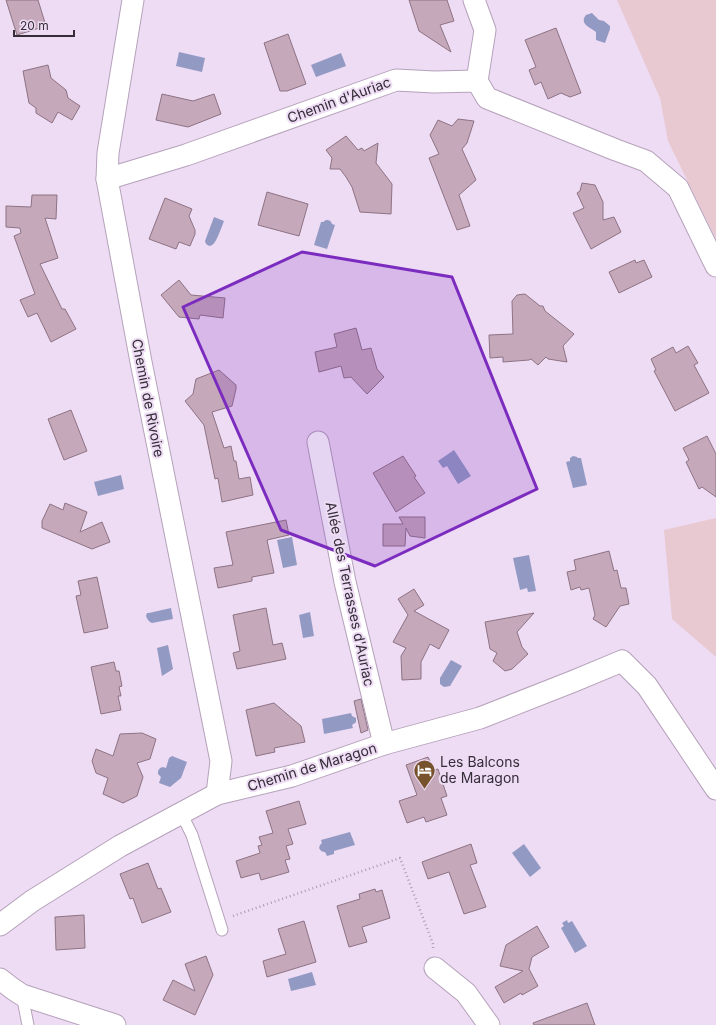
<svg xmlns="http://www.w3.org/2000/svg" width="716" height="1025" viewBox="0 0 716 1025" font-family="Inter,sans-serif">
<rect width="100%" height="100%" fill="#eedbf4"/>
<g fill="#e9c9d1">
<path d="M617,0H716V239L668,141L660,98Z"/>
<path d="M716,518V657L672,619L664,530Z"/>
</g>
<g fill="#929ac4">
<path d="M592,13L599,20L604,21L610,26V29L605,43L596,40V32C590,27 579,24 586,15Z"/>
<path d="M179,52L205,58L202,72L176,66Z"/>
<path d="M341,53L346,66L316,77L311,65Z"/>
<path d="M214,217L224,221C222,226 216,244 212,245C209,247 208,245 206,244L205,241Z"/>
<path d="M326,220C330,220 331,221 332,224L335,225L327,249L314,245L321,222H323Z"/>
<path d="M454,450L471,476L458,484L447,466L443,468L438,461Z"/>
<path d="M573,456L577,457L578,458H581L587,485L573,488L566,462L570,461V458Z"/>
<path d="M121,475L124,489L98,496L94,482Z"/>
<path d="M292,537L297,565L283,568L277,540Z"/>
<path d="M529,555L536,591L528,592L527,588L520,590L513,558Z"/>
<path d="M171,608L173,619L152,623C149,622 147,619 146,616L147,613H149Z"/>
<path d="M310,612L314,636L303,638L299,615Z"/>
<path d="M168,645L173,669L162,676L157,648Z"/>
<path d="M451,660L462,666L450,686L444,687L440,684V678Z"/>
<path d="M351,713L352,716L356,718V722L355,723L352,725L353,728L324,734L322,719Z"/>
<path d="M172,756L187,762L181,778L170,787L159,783L161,777L158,774V771L160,768L163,767L166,768L169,758Z"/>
<path d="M350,832L355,845L334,851V854L327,856L325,852C322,852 321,851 319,848L320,845L322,843L321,840Z"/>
<path d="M524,844L541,868L530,877L512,853Z"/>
<path d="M567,920L568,923L572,921L587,946L575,953L561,928L564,926L562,923Z"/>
<path d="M312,972L316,985L291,991L288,979Z"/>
</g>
<g fill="#c5a9bb" stroke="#8d7383">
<path d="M6,0H38L46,26L17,35Z"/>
<path d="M409,0H447L454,21L440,25L451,52L419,31Z"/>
<path d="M556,28L581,93L570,97L561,93L548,99L541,82L535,85L529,70L536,67L525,40Z"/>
<path d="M288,34L306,84L287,91H280L264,43Z"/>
<path d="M48,65L51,78L66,90L68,98L80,106L72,120L58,112L52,123L36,113V108L29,103L23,71Z"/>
<path d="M162,94L193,101L214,94L221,114L188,127L156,120Z"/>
<path d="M458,119L474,121L467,143L462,149L476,180L459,195L470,226L457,230L429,158L439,154L430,135L438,120L452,126Z"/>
<path d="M346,136L358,150L362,148L364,151L378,143L376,163L392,184L391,214L360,212L352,187L346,177L340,169H330L332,158L326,150Z"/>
<path d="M582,183L595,185L603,202V220L614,217L621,232L591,249L573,213L584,208L577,193L580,191Z"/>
<path d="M267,192L308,204L299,236L258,225Z"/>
<path d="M32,195H57L56,219L45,218L58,258L40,264L62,309H65L76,329L51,342L37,313L28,317L20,300L35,294L14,236L21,233L20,228L6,227V206L31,207Z"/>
<path d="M165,198L192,209L189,216L195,230V234L190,246L179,242L176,249L149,239Z"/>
<path d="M635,260L636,263L644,260L652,277L619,293L609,272Z"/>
<path d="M179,280L191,295L225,298L223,318L200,315L199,319L179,317L161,295Z"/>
<path d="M525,294L540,306H543L545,311L574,334L563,346L567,362L548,359L546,357L538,365L531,359L529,360L503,362V357L490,358L489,335L513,334L512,301L517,295Z"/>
<path d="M356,328L362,350L371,348L377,369L384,377L367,394L351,377L344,378L341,366L319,372L315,352L337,347L334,334Z"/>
<path d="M688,346L698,363L694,365L709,393L675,411L654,371L656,370L651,359L673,347L676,353Z"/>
<path d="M219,370L236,385V389L232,406L212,412L224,448L231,446L234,461H236L239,479L250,477L253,495L222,502L218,478L215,479L204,425L185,401L193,394L196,379Z"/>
<path d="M71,410L87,451L64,460L48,419Z"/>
<path d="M707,436L716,454V497L702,487L699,489L686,462L689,460L683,448Z"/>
<path d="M403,456L416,476L414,477L425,493L396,512L373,473Z"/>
<path d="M65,503L87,512L80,532L102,522L110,542L92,549L42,528V521L50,504L63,510Z"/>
<path d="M399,517H425V538L410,536L406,528L405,546H383V524H403Z"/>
<path d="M286,520L289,535L267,540L274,573L252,577V581L218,588L214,568L233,565L226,532Z"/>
<path d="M609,551L614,571L617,570L621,588H626L629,604L620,606L606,627L593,619L595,615L589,588L581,590L580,587L571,590L567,572L576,570L574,560Z"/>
<path d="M97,577L108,628L84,633L76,596L81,595L78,581Z"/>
<path d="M414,589L424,605L414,611L449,630L439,649L430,644L421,662V679L402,680L401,656L406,648L393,642L408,615L398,599Z"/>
<path d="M266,608L273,645L282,643L286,659L237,669L233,653L240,651L233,615Z"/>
<path d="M534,613L517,632L522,647L528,654L512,669L505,671L493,661L497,653L490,649L485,622Z"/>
<path d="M114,662L116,671H119L122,686L119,687L121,696H118L121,710L101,714L91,667Z"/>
<path d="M361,699L368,730L361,733L354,701Z"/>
<path d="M274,703L301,726L305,742L274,748L275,752L256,756L246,710Z"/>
<path d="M142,733L156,739L150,759L137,763L143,777L137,796L123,803L103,794L108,778L96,773L92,761L96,749L113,756L120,734Z"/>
<path d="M428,757L434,770L438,769L447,796L441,798L447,815L426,822L424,817L407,823L399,801L417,795L406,765Z"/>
<path d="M299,801L306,824L288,829L293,844L286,846L290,859L285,860L289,872L261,880L259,873L241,878L236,861L260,853L258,846L262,845L259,837L273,833L266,811Z"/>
<path d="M471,844L477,863L470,865L486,907L464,914L449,872L428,879L422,862Z"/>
<path d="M148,863L158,889L161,888L171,912L142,923L133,898L130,899L120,874Z"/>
<path d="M375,889L376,892L382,890L390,918L362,927L367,942L349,947L337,906L360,899L359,894Z"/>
<path d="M84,915L85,948L56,950L55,917Z"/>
<path d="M304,921L316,962L267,977L263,961L286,954L278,929Z"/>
<path d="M537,926L549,947L532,957L529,969L538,986L522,995L521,993L504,1003L495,987L523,971L500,966L506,945Z"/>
<path d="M206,956L213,975L195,1015L163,1000L173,980L195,991L185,964Z"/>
<path d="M587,1003L595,1025H534L533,1023Z"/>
</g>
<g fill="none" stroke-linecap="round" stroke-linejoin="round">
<defs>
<g id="lane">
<path d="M181,813L192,835L222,930"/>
<path d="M22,995L28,1025"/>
</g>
<g id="street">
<path d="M133,0L108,153L107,179L141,362L221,761L217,794"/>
<path d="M474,0L485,30L477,81"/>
<path d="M107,179L186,155L396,80L434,82L477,81L487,98L616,150L646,161L678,188L716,266"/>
<path d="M318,442L345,582L384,744"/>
<path d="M0,925L32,901L120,846L217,794L292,776L384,744L480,718L574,681L622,661L647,686L716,789"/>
<path d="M435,968L466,993L489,1025"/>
<path d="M0,979L13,989L22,995L115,1025"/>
</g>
</defs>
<use href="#lane" stroke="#b5a2ba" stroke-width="13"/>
<use href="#street" stroke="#b5a2ba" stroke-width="23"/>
<path stroke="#ac9db1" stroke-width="2.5" stroke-dasharray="1 3" stroke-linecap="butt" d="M233,916L400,858L433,944V948"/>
<use href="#lane" stroke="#fff" stroke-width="11"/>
<use href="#street" stroke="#fff" stroke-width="21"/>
</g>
<path fill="#7b2cbf" fill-opacity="0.2" stroke="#7b2cbf" stroke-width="3" stroke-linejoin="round" d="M302,252L452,277L537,489L375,566L281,530L183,307Z"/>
<defs>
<symbol id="hotel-pin" viewBox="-11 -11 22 30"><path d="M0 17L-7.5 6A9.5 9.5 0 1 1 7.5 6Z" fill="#77532d" stroke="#eedbf4"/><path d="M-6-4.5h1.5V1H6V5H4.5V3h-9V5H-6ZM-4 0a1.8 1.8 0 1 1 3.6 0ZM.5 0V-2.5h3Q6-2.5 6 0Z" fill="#fff"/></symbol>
</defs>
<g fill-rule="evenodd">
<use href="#hotel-pin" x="412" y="758" width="25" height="34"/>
</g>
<g text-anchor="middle" stroke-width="4" stroke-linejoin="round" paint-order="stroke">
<g font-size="14" fill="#352e38" stroke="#eedbf4">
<text transform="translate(339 100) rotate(-20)" y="5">Chemin d'Auriac</text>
<text transform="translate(148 398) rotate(79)" y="5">Chemin de Rivoire</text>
<text transform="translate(350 594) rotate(78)" y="5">Allée des Terrasses d'Auriac</text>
<text transform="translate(312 767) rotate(-17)" y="5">Chemin de Maragon</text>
</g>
<g font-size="14" fill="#352e38" stroke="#eedbf4" text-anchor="start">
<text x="440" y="767">Les Balcons<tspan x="440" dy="16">de Maragon</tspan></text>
</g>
</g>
<path d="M14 30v6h60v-6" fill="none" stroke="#352e38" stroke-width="2"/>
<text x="20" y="30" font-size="12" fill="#352e38" stroke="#eedbf4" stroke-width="3" paint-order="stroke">20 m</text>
</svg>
